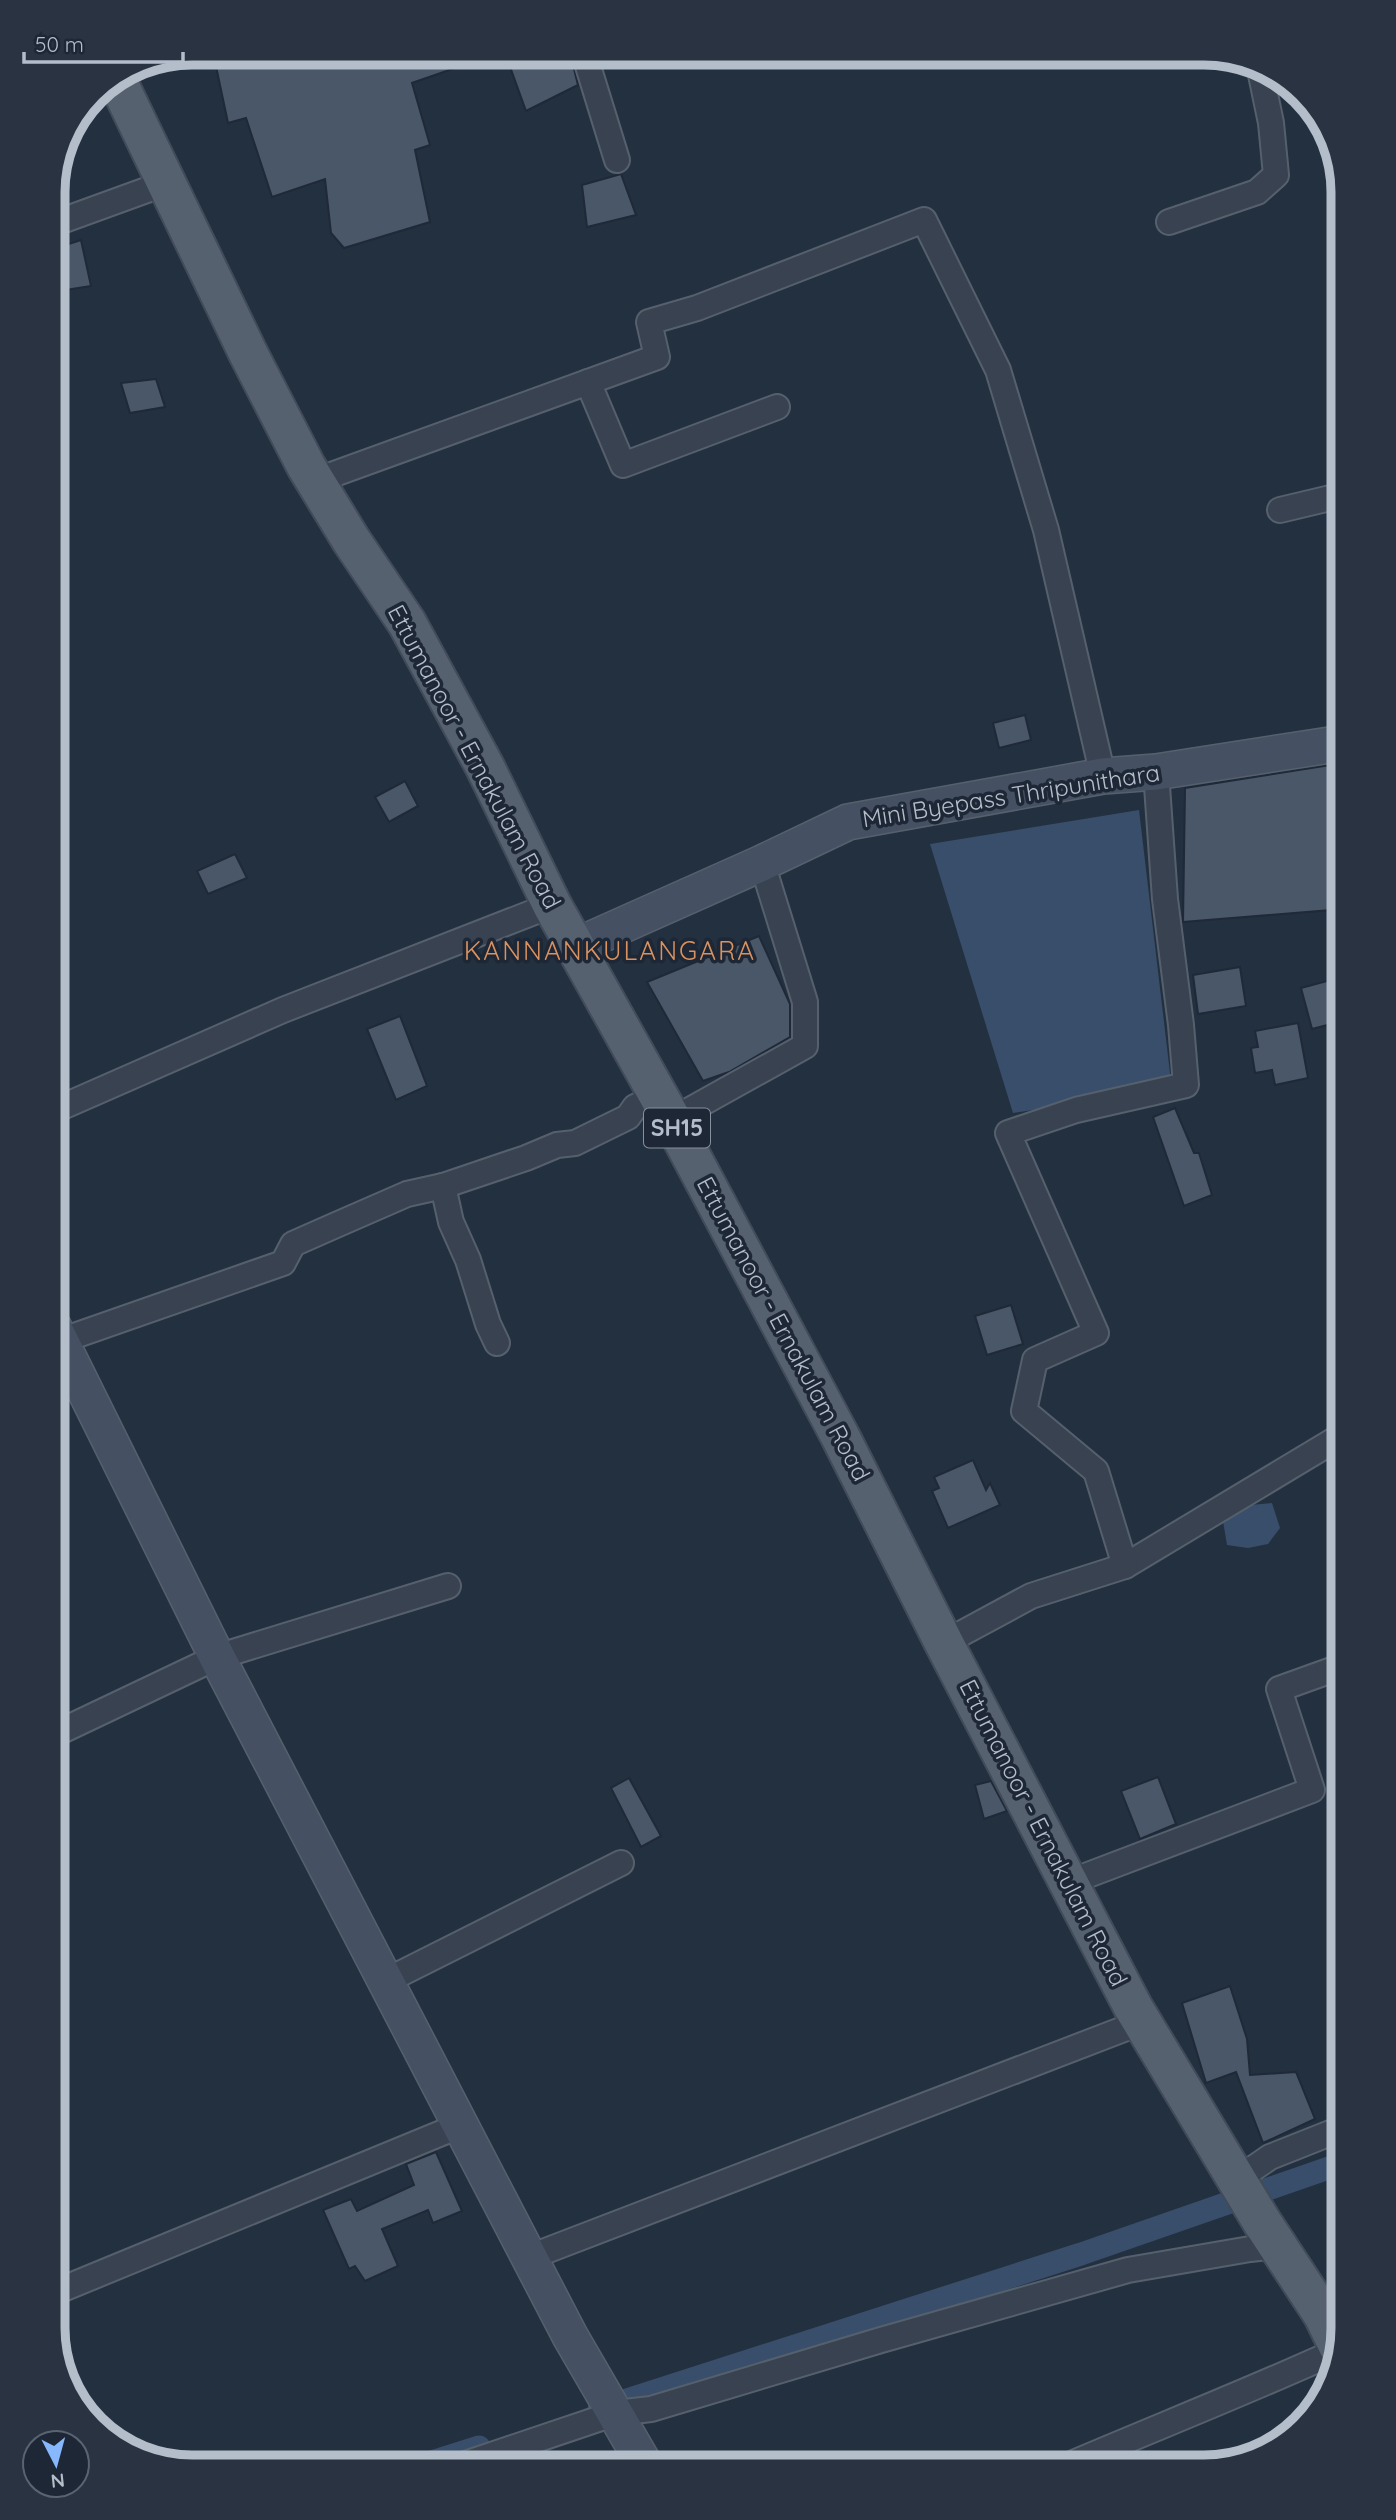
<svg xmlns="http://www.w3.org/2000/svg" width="1396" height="2520" viewBox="0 0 1396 2520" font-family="Quicksand,sans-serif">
<rect width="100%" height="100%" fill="#233040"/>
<g fill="#384e6a">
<path d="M1139,810L1172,1090L1013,1113L930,844Z"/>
<path d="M1272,1503L1280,1528L1268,1544L1248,1548L1227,1545L1223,1521L1240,1506Z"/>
</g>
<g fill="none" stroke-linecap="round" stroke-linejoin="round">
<g stroke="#384e6a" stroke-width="23">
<path d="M599,2409L1081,2254L1343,2163"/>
<path d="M416,2467L479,2447"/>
</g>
</g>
<g fill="#495769" stroke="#1f2937" stroke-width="2">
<path d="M213,52L492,53L493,55L412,83L430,145L415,150L430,222L344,248L331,233L325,179L272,197L246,118L228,123Z"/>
<path d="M505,53H570L578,85L526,111Z"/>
<path d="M621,174L636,215L587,227L582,185Z"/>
<path d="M81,240L91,286L53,292V249Z"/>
<path d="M156,379L165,407L130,413L121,383Z"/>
<path d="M1025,715L1031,740L999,748L993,723Z"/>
<path d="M1343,763V909L1183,922L1185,788Z"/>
<path d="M405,781L418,806L389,822L375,797Z"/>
<path d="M235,854L247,878L208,894L197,871Z"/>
<path d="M759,936L790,1004V1037L729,1072L703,1081L647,982Z"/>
<path d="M1240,967L1246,1006L1198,1014L1193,975Z"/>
<path d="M1338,978L1343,997V1021L1312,1029L1301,988Z"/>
<path d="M400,1016L427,1086L396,1100L367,1029Z"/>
<path d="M1298,1023L1308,1078L1275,1085L1272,1070L1255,1073L1251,1048L1258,1047L1255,1031Z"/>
<path d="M1175,1108L1194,1153H1199L1212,1195L1184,1206L1153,1117Z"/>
<path d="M1011,1305L1023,1344L987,1355L975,1316Z"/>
<path d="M973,1460L986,1490L990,1483L1000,1505L948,1528L932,1491L939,1488L934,1477Z"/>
<path d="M1158,1777L1176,1824L1140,1839L1121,1791Z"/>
<path d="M629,1778L661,1836L641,1847L611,1788Z"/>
<path d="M991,1781L1007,1811L984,1819L975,1785Z"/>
<path d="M1230,1986L1247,2039L1250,2075L1296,2072L1315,2119L1263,2143L1236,2072L1206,2083L1182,2003Z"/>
<path d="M436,2152L462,2211L433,2223L428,2210L382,2229L398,2266L365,2281L355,2266L349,2269L323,2210L351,2199L357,2211L414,2185L406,2164Z"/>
</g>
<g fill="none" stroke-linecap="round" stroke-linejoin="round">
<defs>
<g id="street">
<path d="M584,53L617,160"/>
<path d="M1169,222L1257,192L1276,175L1271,123L1260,70"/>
<path d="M53,224L166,183"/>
<path d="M588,382L623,465L777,407"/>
<path d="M315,481L657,357L649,322L697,308L924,220L998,370L1046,530L1103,776"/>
<path d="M1280,510L1343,495"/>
<path d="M53,1111L283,1010L552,905"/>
<path d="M672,1120L805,1046V1002L762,863"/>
<path d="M443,1186L451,1222L468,1260L488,1324L497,1343"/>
<path d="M60,1341L283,1263L293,1244L336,1225L407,1194L443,1186L526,1158L557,1145L575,1143L628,1117L635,1107L659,1096"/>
<path d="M1125,1566L1343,1435"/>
<path d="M944,1643L1031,1596L1125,1566L1096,1471L1024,1411L1035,1360L1096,1333L1008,1133L1076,1110L1186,1085L1181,1025L1165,899L1156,772"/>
<path d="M53,1735L217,1657L448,1586"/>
<path d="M1067,1883L1312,1790L1279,1689L1343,1666"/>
<path d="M386,1981L621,1863"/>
<path d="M1238,2179L1270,2157L1343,2128"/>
<path d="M530,2257L1142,2022"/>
<path d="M53,2293L461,2125"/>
<path d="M456,2467L616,2413L651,2409L881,2340L1128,2270L1250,2249L1280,2246"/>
<path d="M1064,2467C1155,2428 1247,2392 1337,2351"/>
</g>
<g id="secondary">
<path d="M576,946L762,863L848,822L1103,776L1156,772L1343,743"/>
<path d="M53,1326L217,1657L570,2336L646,2467"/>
</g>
<path id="primary" d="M116,78L248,353L306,466L351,540L407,623L485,767L552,905L672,1120L840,1436L944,1643L1133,2007L1262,2222L1323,2315L1338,2346"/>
</defs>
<use href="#street" stroke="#56606d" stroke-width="28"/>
<use href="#secondary" stroke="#56606d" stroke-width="38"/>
<use href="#primary" stroke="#414b59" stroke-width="42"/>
<use href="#street" stroke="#384250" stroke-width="24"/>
<use href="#secondary" stroke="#455163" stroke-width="35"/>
<use href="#primary" stroke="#566170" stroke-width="38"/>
</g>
<g text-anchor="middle" stroke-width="7" stroke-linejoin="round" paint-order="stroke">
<rect fill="#1d2735" stroke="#87909d" stroke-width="2" x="644" y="1108.5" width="66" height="39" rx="5"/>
<g font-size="23" font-weight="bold" fill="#b4bdca">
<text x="677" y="1136">SH15</text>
</g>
<g font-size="24" fill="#b4bdca" stroke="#1d2735">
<text transform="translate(474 757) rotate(62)" y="8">Ettumanoor - Ernakulam Road</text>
<text transform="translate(1011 796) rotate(-9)" y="8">Mini Byepass Thripunithara</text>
<text transform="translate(783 1329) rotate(62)" y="8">Ettumanoor - Ernakulam Road</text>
<text transform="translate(1043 1833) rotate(63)" y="8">Ettumanoor - Ernakulam Road</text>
</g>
<g font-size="26" letter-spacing="2" fill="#da925f" stroke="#1d2735">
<text x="610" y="960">KANNANKULANGARA</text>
</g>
</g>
<path d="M0 0H1396V2520H0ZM192 65H1204A127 127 0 0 1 1331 192V2328A127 127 0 0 1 1204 2455H192A127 127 0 0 1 65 2328V192A127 127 0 0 1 192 65Z" fill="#293341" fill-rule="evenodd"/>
<path fill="none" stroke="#b4bdca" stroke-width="9" d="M192 65H1204A127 127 0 0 1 1331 192V2328A127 127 0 0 1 1204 2455H192A127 127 0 0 1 65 2328V192A127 127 0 0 1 192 65Z"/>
<g transform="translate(56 2464) rotate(174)"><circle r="33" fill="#1d2735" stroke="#596371" stroke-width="2"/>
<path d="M0-5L12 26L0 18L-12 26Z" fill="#87b7fc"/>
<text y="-10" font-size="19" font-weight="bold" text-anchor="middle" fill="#b4bdca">N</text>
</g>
<path d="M24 52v10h159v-10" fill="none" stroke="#b4bdca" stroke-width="3.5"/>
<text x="35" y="52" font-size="21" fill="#b4bdca" stroke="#1d2735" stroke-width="5" paint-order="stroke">50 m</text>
</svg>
